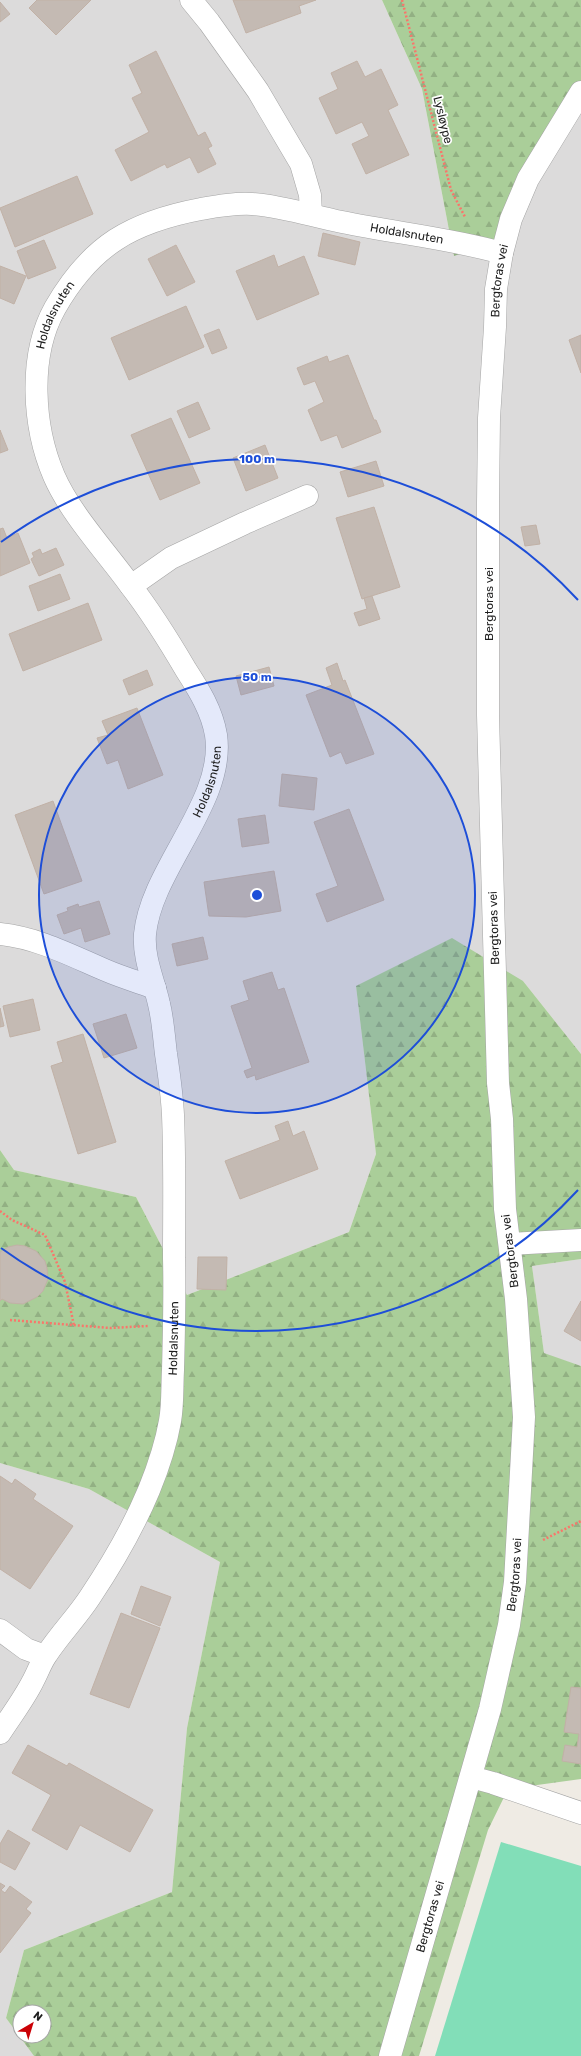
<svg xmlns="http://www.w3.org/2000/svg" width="581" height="2056" viewBox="0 0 581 2056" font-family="Rubik,sans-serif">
<defs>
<pattern id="forest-firs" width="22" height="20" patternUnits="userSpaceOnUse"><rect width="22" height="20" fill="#aace99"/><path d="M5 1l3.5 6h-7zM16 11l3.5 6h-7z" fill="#92b083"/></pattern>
</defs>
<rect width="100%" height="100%" fill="#efebe4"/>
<g fill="#dcdbdb">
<path d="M0,0H382L422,89L454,256L564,110L581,91V1054L523,981L356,986L376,1154L349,1232L187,1295L136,1197L14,1170L0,1150Z"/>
<path d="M581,1259V1366L544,1354L532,1266Z"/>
<path d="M0,1463L89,1489L220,1562L187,1728L172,1892L24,1950L6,2018L34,2056H0Z"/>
</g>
<g fill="url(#forest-firs)" fill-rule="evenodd">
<path d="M382,0H581V91L564,110L513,236L454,256L422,89Z"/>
<path d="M452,938L523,981L581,1054V1259L532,1266L544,1353L581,1366V1779L508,1789L488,1830L419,2056H34L6,2018L24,1950L172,1892L187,1728L220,1562L89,1489L0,1463V1150L14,1170L136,1197L187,1295L349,1232L376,1154L356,986ZM20,2012H44V2036H20Z"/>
</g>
<path fill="#82deb8" d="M501,1842L581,1866V2056H435Z"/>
<g fill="#c4bab3" stroke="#c1b1a6">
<path d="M37,0H91L56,35L29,8Z"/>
<path d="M233,0H316L299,6L301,13L246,33Z"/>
<path d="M0,2L10,14L0,22Z"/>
<path d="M156,51L198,136L205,132L212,146L208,148L216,164L198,173L190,157L167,168L165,164L131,181L115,150L149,132L132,98L142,93L129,65Z"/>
<path d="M357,61L365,77L381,69L398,105L388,110L409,155L366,174L352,144L369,136L362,122L336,134L319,98L338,89L331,73Z"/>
<path d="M77,176L93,214L15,247L0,208Z"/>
<path d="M323,233L360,242L355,265L318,256Z"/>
<path d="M44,240L56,268L28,279L17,251Z"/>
<path d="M176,245L195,282L167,296L148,259Z"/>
<path d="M274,255L278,267L304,256L319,294L257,320L236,271Z"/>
<path d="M0,266L26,276L14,304L0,298Z"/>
<path d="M186,306L204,347L129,380L111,338Z"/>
<path d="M219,329L227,348L212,354L204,335Z"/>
<path d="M581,335V373L569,340Z"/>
<path d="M348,355L374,420H376L381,432L342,448L337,435L321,441L308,410L324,402L315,381L304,385L297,368L327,356L329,362Z"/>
<path d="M198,402L210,429L189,438L177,411Z"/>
<path d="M171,418L200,483L160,500L131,435Z"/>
<path d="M0,430L8,450L0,453Z"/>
<path d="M265,445L278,478L246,491L233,458Z"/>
<path d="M376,461L384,486L348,497L340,472Z"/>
<path d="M374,507L400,587L362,599L336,518Z"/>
<path d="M536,525L540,544L525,546L521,527Z"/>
<path d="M3,528L7,538L18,533L30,563L0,576V529Z"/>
<path d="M56,548L64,565L39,576L31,559L34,557L32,553L40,549L42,554Z"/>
<path d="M60,574L70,599L38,611L29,586Z"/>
<path d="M372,596L380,619L359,626L354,613L367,609L364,598Z"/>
<path d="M88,603L102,640L23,671L9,634Z"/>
<path d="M337,663L343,681L345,680L374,754L346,764L341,752L330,757L306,695L332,685L326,668Z"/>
<path d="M269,667L274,686L241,695L236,676Z"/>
<path d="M147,670L153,685L129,695L123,680Z"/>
<path d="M137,708L163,775L128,789L118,760L107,764L97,738L108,735L102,721Z"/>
<path d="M282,774L317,778L314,810L279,806Z"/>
<path d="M53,801L82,881L44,894L15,815Z"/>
<path d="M349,809L384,900L327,922L316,894L338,886L314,822Z"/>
<path d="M265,815L269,843L242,847L238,819Z"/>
<path d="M274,871L281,911L246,917L209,916L204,882Z"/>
<path d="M99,901L110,934L85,942L81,928L64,934L57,915L68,911L67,908L78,904L79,907Z"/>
<path d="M203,937L208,959L177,966L172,944Z"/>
<path d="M272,972L278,990L284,988L309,1062L256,1080L255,1075L247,1078L244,1071L252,1068L231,1006L249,1000L243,981Z"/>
<path d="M33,999L40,1030L10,1037L3,1006Z"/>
<path d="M0,1008L4,1026L0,1027Z"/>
<path d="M126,1014L137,1048L104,1058L93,1024Z"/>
<path d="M83,1034L116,1142L78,1154L51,1066L63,1062L57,1042Z"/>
<path d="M288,1121L293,1136L304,1131L318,1169L240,1199L225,1161L280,1140L275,1126Z"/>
<path d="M17,1245L25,1246L36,1251L45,1261L47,1268L48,1279L43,1291L37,1297L23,1304L10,1303L2,1299L0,1301V1252L8,1247Z"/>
<path d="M198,1257H227L226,1290L197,1289Z"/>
<path d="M581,1301V1341L564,1331Z"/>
<path d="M0,1476L12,1484L15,1479L36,1494L33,1499L73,1526L30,1589L0,1569Z"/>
<path d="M141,1586L171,1597L160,1626L131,1614Z"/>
<path d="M121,1613L160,1628L129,1708L90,1694Z"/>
<path d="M571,1687L581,1688V1764L562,1761L565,1745L577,1747L579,1734L564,1732Z"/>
<path d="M28,1745L67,1766L69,1763L153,1810L130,1852L80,1825L67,1850L32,1830L51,1795L12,1773Z"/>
<path d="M8,1830L30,1843L15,1870L0,1862V1844Z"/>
<path d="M0,1883L5,1886L1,1890L5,1893L10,1886L32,1902L26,1909L31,1913L0,1953Z"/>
</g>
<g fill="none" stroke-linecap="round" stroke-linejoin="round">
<defs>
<g id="minor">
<path d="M191,0L209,22L258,91L301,164L310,195L311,214"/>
<path d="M131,586L171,558L245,523L307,496"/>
<path d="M0,934C38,938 70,955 105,970C121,977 138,982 155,988"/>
<path d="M510,1244L581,1240"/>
<path d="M0,1630L26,1649L45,1656"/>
<path id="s1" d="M0,1733C11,1716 24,1699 33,1681C38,1672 41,1662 47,1654C60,1634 77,1617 90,1597C112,1564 134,1526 149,1490C158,1468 166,1444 170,1421C173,1405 172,1387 173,1370C174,1333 175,1296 174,1258C174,1210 175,1163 173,1115C172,1095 169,1074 166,1054C164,1038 163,1020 159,1004C154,981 143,958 145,934C151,869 226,801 216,735C212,711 199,690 186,670C169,641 151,612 130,585C106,552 70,513 54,476C33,427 28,356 55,308C91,245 132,222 201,209C218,206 234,203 252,204C282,206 312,216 342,222C395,233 449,238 502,253"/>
<path d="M471,1777L493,1783L581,1813"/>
<path id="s2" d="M390,2056L490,1709L509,1625L515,1582L524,1417L516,1299L505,1209L502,1119L498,1083L488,715V503L489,418L495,327L496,289L502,253L511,219L528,179L581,92"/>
</g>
</defs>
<use href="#minor" stroke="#a5a5a5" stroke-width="23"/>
<g stroke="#f9766b" stroke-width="2.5" stroke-dasharray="2 2" stroke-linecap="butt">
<path d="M402,0L451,190L465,217"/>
<path d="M0,1211L12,1220L45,1235L65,1282L74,1326"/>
<path d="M10,1320L110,1328L148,1326"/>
<path d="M543,1540L581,1521"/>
</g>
<use href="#minor" stroke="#fff" stroke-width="22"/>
</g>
<circle cx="257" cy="895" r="218" fill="#1d4ed8" fill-opacity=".12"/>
<g fill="none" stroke="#1d4ed8" stroke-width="2">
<circle cx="257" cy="895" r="218"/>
<path d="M578 1190A436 436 0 0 1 1 1248M1 542A436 436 0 0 1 578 600"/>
</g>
<g text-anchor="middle" stroke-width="3.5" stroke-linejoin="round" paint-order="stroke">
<g font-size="12" fill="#1e1e1e" stroke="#fff">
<text transform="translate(443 120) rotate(76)" y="4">Lysløype</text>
<text dy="4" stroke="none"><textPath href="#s1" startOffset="1935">Holdalsnuten</textPath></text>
<text dy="4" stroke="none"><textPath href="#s2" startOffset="1794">Bergtoras vei</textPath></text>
<text dy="4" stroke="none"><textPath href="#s1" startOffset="1536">Holdalsnuten</textPath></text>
<text transform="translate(489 604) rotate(-90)" y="4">Bergtoras vei</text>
<text dy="4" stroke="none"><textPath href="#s1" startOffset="1014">Holdalsnuten</textPath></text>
<text transform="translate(494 928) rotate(-92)" y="4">Bergtoras vei</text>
<text transform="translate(510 1251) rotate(-97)" y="4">Bergtoras vei</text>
<text dy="4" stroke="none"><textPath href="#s1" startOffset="441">Holdalsnuten</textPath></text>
<text dy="4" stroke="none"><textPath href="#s2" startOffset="498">Bergtoras vei</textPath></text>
<text dy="4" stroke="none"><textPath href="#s2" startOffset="145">Bergtoras vei</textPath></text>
</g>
</g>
<circle cx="257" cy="895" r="6" fill="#1d4ed8" stroke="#fff" stroke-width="2"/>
<g font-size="12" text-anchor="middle" font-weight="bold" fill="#1d4ed8" stroke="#fff" stroke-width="3.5" stroke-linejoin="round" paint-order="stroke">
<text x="257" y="463">100 m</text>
<text x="257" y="681">50 m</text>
</g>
<g transform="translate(32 2024) rotate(38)"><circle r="19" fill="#ffffff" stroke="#a5a5a5"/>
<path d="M0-3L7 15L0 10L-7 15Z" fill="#cb0106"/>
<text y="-6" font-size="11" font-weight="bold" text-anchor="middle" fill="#1e1e1e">N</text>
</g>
</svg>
